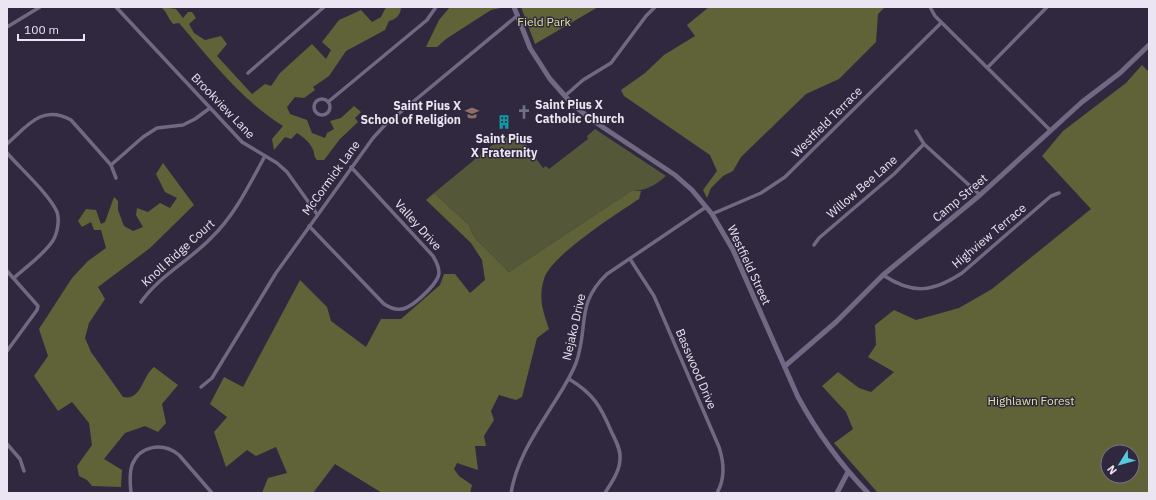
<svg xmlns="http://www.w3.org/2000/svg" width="1156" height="500" viewBox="0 0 1156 500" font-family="'IBM Plex Sans',sans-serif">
<rect width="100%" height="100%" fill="#30283e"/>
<path fill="#555739" d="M595,129L666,176C656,185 645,191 631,191L509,272L474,237L469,225L434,193L491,146L507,137L509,140L518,134L543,168L546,166L549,169L588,139L587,136Z"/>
<g fill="#606337" fill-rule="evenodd">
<path d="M161,7L176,9L183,18L188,12H192L196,18L189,24L194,33L205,40L221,36L227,44L217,56L252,94L265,84L271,86L280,73L312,44L326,59L331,50L322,42L339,20L361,10L372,22L381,17L386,7H404L401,8C400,16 396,19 389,21L385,30L346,51L329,76L313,87L315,90L304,98L295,97L287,107L290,114L307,120L312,133L325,138L327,133L334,129L330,121L341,118L354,106L361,112L355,118L358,122L340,139L324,160H317C313,156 315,152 312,148C309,141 303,137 297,133L291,139L285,137L274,150L272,139L283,126C241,100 211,60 179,23L173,24C168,18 167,12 161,7Z"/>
<path d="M450,7H505L491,10L446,39L437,47H426L439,20Z"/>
<path d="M521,7H598L535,44Z"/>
<path d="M709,7H885L878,14L876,42L839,79L806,94L741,157L733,171L723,176L711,188L707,198L703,190L717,171L710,155L624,96L621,90L645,73L664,55L695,36L687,25Z"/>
<path d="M1142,65L1149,72V493H878L834,443L853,429L846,412L822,386L838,372L859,388L871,392L894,372L868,357L876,345L875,325L894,310L916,320L959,308L992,289L1091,209L1042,156L1063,131L1126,83ZM1108,452H1132V476H1108Z"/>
<path d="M163,163L194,205L150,248L98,287L105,299L89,323L85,338L91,352L123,397C142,401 142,376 154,367L178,385L162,404L166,423L158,432L145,426L125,433L104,459L122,470L121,487L92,486L87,480L79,476L77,466L92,445L89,423L72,402L58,411L34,376L48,356L39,329L72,278L88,261L106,248L101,230H94L91,222L82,227L78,221L86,209L96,210L101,224L105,222L114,197L118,201V210L124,226L133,231L143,227L136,215L137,208L148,212L160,203L170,208L177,198L165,192L156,174Z"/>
<path d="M631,191H641L639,199C618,213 550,256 544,279C538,298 543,311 549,329L537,338L522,397L516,400L499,395L491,411L494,420L484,436L486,446H475L478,470L457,463L454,469L459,476L472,485L470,493H382L335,464L313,493H262L268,478L287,473L276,447L256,456L247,450L226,467L214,432L227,417L210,404L224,377L243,387L300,280L327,307L331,321L366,347L381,319H401L440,285L444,274H455L470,293L485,280L482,260L471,243L426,200L434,193L469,225L474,237L509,272Z"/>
</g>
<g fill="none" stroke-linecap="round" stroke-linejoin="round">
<g stroke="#726883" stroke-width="3.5">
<path d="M116,7L242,142L277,163L287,172L317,214"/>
<path d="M930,7L935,16L1050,130"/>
<path d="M7,27L40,7"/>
<path d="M988,67L1047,7"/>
<path d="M248,73L324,7"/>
<path d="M566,95L583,80L611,63L646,16L655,7"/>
<circle cx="322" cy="107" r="8"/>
<path d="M328,102L427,20L436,7"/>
<path d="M916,131L924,144L980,195"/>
<path d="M7,144C27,126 42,104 71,120L111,165L116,178"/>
<path d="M7,153C20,168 50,195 57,212C60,221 57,235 52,242C42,256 26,267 14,278"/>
<path d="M111,165L143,137L157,128L183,125L195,119L210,108"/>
<path d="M712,214L761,193L785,177L941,23"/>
<path d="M309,226L384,304C389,307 394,310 401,309C411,309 438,284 439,273C439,267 436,261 433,256L351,167"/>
<path d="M814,245L819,238L894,174L924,144"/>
<path d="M630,259L654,296L719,447C724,462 725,479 717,493"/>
<path d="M7,271L38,306L37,310L7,351"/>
<path d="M883,275C913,295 933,292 962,273L1051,196L1059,193"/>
<path d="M141,302C159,276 189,261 211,238C235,215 249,185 265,156"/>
<path d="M569,379C594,394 601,407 612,433C616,441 621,450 620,459C620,471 611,483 605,493"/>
<path d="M201,387L212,378L276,273L373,138L385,125L518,15"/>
<path d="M7,444L20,459L24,471"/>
<path d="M131,493C130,484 129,474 132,465C140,445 163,442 179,455L212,493"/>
<path d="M511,493C517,457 538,429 557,398C564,387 571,376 576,363C589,327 575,304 607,274L706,207"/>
</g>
<g stroke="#726883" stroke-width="5">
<path d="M514,7L530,48L550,79L573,105L595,122L675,175L692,190L712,214L733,250L798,397C817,432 841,465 868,493"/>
<path d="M785,366L836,322L883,275L980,195L1082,102L1120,73L1149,45"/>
<path d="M837,493L848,472"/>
</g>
</g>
<defs>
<symbol id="church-bare" viewBox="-9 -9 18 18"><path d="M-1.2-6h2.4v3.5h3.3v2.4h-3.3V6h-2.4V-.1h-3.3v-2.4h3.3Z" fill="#6b7280" stroke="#30283e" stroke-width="2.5" paint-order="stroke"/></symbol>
<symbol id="school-bare" viewBox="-9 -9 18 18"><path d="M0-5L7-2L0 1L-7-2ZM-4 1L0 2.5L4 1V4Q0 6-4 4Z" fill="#8d6e63" stroke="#30283e" stroke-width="2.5" paint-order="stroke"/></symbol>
<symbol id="building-bare" viewBox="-9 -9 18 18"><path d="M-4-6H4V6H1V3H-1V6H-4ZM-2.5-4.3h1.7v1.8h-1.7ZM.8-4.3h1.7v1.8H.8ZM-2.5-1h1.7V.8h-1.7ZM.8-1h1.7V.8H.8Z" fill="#0f9aa8" stroke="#30283e" stroke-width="2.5" paint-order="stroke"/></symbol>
</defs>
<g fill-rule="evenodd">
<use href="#church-bare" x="514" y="102" width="20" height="20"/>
<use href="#school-bare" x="462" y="103" width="20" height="20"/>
<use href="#building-bare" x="494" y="112" width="20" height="20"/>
</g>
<g text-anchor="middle" stroke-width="3" stroke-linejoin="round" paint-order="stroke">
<g font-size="12" fill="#dfe49b" stroke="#30283e">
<text x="544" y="26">Field Park</text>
<text x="1031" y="405">Highlawn Forest</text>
</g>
<g font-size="12" font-weight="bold" fill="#eae4f3" stroke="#30283e" text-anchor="start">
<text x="535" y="109">Saint Pius X<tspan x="535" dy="14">Catholic Church</tspan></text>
<text x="461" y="110" text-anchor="end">Saint Pius X<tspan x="461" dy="14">School of Religion</tspan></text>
<text x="504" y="143" text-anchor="middle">Saint Pius<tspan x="504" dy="14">X Fraternity</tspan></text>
</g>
<g font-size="12" fill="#eae4f3" stroke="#30283e">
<text transform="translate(223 106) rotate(46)" y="4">Brookview Lane</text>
<text transform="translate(827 122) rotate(-45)" y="4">Westfield Terrace</text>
<text transform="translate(331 178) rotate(-54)" y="4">McCormick Lane</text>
<text transform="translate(862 187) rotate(-41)" y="4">Willow Bee Lane</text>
<text transform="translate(960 198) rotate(-40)" y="4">Camp Street</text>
<text transform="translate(418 225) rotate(48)" y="4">Valley Drive</text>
<text transform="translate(989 236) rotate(-40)" y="4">Highview Terrace</text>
<text transform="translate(178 253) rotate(-42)" y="4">Knoll Ridge Court</text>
<text transform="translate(749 265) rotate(65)" y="4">Westfield Street</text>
<text transform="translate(574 327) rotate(-77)" y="4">Nejako Drive</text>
<text transform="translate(696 369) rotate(67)" y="4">Basswood Drive</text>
</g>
</g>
<rect width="1156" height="500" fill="none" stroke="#eae4f3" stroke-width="16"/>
<g transform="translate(1120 464) rotate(233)"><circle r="19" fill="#30283e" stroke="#7a7386"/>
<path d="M0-3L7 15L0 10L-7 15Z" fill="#55cadf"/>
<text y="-6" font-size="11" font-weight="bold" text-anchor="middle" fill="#eae4f3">N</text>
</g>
<path d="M18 34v6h66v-6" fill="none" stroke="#eae4f3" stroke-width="2"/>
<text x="24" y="34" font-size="12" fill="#eae4f3" stroke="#30283e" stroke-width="3" paint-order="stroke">100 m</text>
</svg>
